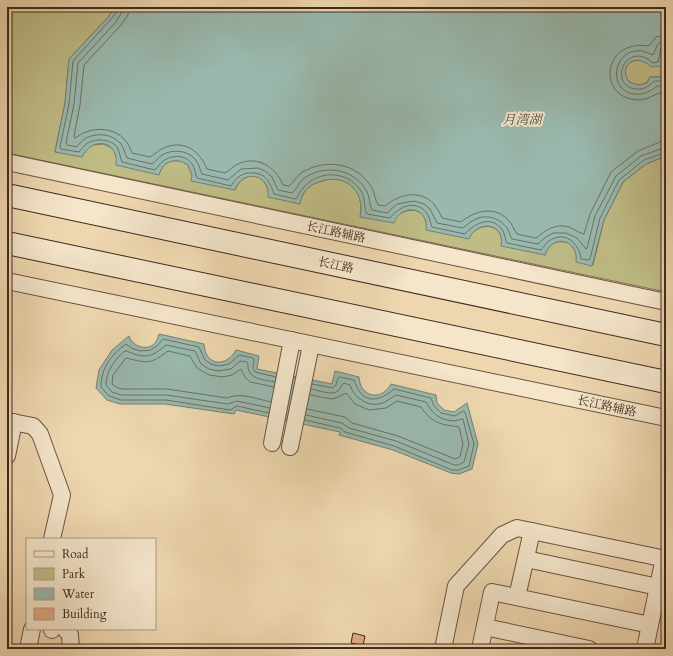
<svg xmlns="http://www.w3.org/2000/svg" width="673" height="656" viewBox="0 0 673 656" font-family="Cardo,'Noto Serif SC',serif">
<rect width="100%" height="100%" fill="#eed7af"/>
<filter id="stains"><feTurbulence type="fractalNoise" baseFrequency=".005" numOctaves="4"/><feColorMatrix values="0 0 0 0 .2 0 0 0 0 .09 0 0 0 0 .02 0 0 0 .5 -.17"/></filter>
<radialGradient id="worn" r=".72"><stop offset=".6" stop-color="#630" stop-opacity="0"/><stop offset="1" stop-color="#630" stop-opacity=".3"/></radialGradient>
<g fill="#bfbc86" stroke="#807252">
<path d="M7,7H115L109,16L69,59L65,103L55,152L85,151L92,145L104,144L113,149L117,158L159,174C163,160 177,157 188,165L192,175L235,190C243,171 263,171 269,192L299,204C302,198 303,192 308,188C311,185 315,183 319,182C344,172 366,190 360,217H396C404,209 421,206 426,220C427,223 427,227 427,230L471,234C481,223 500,223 502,241L545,255C549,242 559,239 571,244L577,255L593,265L604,220L623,182L646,164L666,156V292L7,153Z"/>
<path d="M666,42V77H650C644,94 617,81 627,66C630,62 634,60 638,60C645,60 655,64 662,66Z"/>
</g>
<g fill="#99b9ae" stroke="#757f75">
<path d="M115,7H666V42L662,66L651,67C637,52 617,65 629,82L639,85L647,83L650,77H666V156L646,164L623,182L604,220L592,266L576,262C579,239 552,233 545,255L501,246C506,223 477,219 469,239L426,230C429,206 401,203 394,223L360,217C366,190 344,172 319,182C315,183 311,185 308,188C303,192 301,198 300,204L268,197C271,174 242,168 235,190L191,181L192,175L188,165C177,157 163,160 159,175L116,165C119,140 92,136 82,157L55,152L65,103L69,59L109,16Z"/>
<path d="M159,334L204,344C205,366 226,368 236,350L259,356L257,369L332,384L335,371L359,377C360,397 381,402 391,384L436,395L437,403L444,410L454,412L467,403L478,444L472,469L459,474L451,473L393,450L339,435L340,432L236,410L234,414L165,404H120L107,400L96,388L99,370L112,350L129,336C132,346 147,352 155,343C157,341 158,337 159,334Z"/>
</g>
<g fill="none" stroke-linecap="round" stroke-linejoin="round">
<g stroke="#6c7166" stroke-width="1">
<path d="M118,7V10L112,18L73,61L69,104L60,147L61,149L79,152C81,150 83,147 85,145C93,138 110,138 117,147C120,152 120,158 122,162L155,170C158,167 160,163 163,161C172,155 185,154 192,164C195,168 195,174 197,178L231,186C234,182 236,177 242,175C244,173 248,173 251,173C265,172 270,182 274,194L295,199L297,198C307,173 341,166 359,188C367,199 363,207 367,214L390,218C399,207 414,199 426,212C430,217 430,222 432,227L465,234C475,223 492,214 503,231C505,235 505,239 507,243L541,250C543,248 546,243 549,241C565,230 579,243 581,259L588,260L590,259L600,218L619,180L644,160L666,152"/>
<path d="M123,7L122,12L116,22L78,63L74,104L66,143L67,145L77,147C79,144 81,142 83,140C94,132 112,133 121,144C124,148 125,154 127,158L152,164C156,161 158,158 162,155C172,149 187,150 195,159C199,164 200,170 202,174L228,180L241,169L258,168L265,171L272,177L278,190L292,193C297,190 298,183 303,179C323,164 353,168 366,190C370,196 369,205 372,210L387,213L397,204L414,201L424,204L430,209L437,223L463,228C467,225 471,221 476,219C486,214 500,218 507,228C509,231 510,236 512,239L538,244L546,237L553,233H566L577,238L586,249L587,248L595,216L616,176L641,156L666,147"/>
<path d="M129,7L128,15L121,25L84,65L80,105L74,136L75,138C79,136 82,133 86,132C98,127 115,129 124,139C128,143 130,148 132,153L150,157C155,154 160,149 166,147C186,140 200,152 207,169L225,173C230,170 233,166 238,164C257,155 276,167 283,185L289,186C293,183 296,177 301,173C325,158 357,162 372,188C375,193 375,200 378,205L385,206C400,194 419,189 434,204C437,208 440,213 442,218L461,222C476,210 496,205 510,222C513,226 514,230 517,234L536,238C546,230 556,223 569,227C574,229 579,233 584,234L590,214L611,172L638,151L660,142L666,141"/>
<path d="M666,35L656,37L649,46C604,39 598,92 631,99C649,103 653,92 666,92"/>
<path d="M666,41C656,41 657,48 653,55C650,54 646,52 642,51C614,47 606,90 634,94C643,95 650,92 657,86H666"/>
<path d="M666,46L661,48L658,62L653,63C627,39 607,84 635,89C643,90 649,87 654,81H666"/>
<path d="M271,402C257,399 240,392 227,398L167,389H122L116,387L112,384L113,375L126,358C148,363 149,365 168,351L190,356L197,368L209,375L223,377L232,375L241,369L245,377L250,382L274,387"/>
<path d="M270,408L237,401L228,404L166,395H121L112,392L106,385C106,371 115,359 125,351C128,351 131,353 134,354C149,359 155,354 166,345L195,351L201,364L209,369L218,371L231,369L240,361L247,362C249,365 247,368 249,371C252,380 267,380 275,382"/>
<path d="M307,409L345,417L352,423L398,436L455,459L460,457L463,444L459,427C441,424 432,424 421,407L397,401L386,408L369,410L355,404L346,393L338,397L332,399L310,395"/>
<path d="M269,413L237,406L230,410L166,400H121L109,396L101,387C101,368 111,355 126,344L133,349L141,351L151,350L158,345L163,339L199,347L205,360L211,364L219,366L229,364L239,355L253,358L254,360L253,368L255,372L276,377"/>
<path d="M306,415L342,423L349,428L396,441L454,465H458L464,462L469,444L463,419C460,419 457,421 453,421C439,420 432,413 426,402L396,395C392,397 389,400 385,402C371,409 354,399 350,385L344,383C341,385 341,388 338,391C332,396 318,390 311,389"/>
<path d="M305,420L340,428L345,432L394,446L452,470H458L469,466L474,444L465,412L463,411L455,416L441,413L434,406L431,398L394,389C377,404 361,403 354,380L340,377L338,378L336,385L333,388L312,384"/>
</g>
</g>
<path fill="#e0a983" stroke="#40291f" d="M353,633L365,636L363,646L351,643Z"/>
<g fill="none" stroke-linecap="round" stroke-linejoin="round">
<defs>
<g id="minor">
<path d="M7,162L666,302"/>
<path d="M7,281L666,418"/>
<path d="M7,421L33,426L40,434L62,495L52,539"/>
<path d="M272,443L292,340"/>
<path d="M290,447L311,345"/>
<path d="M7,456L14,422"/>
<path d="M526,559L658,587"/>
<path d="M517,597L532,531"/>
<path d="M485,627L589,649"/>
<path d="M65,629L70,635L71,649"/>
<path d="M52,630V629"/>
<path d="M28,649L32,629"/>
<path d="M443,649L456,586L502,535L517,528L666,559"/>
<path d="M480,649L492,592L650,625"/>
<path d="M645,649L664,558"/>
</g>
<g id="secondary">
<path d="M7,195L666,335"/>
<path d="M7,243L666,382"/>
</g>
</defs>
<use href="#minor" stroke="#6c5443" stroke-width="18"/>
<use href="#secondary" stroke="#40291f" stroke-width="24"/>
<use href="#minor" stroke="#f4e5cb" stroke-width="16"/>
<use href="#secondary" stroke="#f4e5cb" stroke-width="22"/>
</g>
<g text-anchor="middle" stroke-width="4" stroke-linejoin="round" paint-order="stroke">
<g font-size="12" fill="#40291f" stroke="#f4e5cb">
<text transform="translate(336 232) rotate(12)" y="4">长江路辅路</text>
<text transform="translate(336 265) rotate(12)" y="4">长江路</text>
<text transform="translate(607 406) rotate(12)" y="4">长江路辅路</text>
</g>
<g font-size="13" font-style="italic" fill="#564d43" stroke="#f4e5cb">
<text x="522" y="124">月湾湖</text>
</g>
</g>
<rect width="673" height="656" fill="none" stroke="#eed7af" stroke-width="24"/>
<rect x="8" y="8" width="657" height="640" fill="none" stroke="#40291f" stroke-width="2"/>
<rect x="12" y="12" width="649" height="632" fill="none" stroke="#40291f"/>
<rect x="26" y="538" width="130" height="92" fill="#f4e5cb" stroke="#ac9a86"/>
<rect x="34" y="551" width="20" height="6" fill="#f4e5cb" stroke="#ac9a86"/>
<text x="62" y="558" font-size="12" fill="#40291f">Road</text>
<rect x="34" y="568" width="20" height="12" fill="#bfbc86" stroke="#ac9a86"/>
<text x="62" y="578" font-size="12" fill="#40291f">Park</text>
<rect x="34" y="588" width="20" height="12" fill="#99b9ae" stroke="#ac9a86"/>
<text x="62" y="598" font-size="12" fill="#40291f">Water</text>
<rect x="34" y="608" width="20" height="12" fill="#e0a983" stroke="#ac9a86"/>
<text x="62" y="618" font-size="12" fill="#40291f">Building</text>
<rect width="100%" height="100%" filter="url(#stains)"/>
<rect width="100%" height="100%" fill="url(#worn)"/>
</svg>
